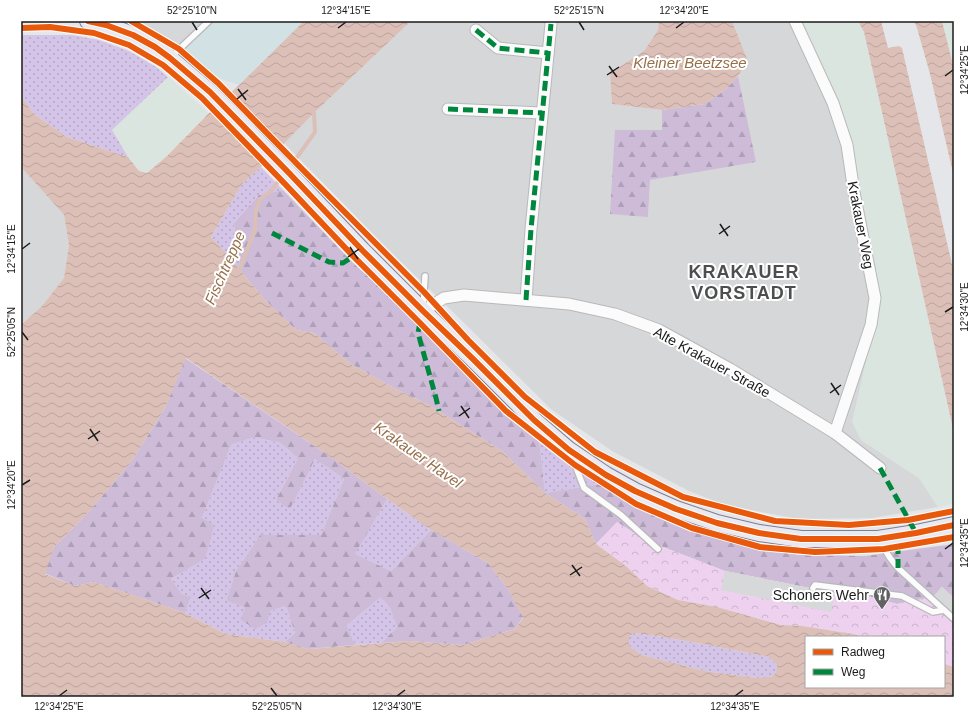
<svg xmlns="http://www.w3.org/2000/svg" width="975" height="718" viewBox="0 0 975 718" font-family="Arial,sans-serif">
<defs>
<pattern id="grass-dots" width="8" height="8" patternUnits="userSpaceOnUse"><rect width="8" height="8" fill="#d4c4e7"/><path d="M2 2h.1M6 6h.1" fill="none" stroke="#b5a8c6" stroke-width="1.8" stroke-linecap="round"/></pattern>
<pattern id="forest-firs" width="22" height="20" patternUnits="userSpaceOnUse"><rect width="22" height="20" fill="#cdbbd8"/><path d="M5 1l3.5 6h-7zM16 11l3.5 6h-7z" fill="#afa0b9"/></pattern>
<pattern id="park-crowns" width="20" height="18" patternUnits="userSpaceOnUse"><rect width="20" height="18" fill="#eed1ee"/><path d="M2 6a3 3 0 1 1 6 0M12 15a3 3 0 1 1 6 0" fill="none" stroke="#ccb3cc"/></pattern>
<pattern id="water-waves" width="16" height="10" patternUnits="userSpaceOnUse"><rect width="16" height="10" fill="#dcc0b8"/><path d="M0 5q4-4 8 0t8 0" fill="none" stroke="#bca49e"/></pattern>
</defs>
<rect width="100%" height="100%" fill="#e4e6e9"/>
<g fill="#d5d7d8">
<path d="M106,21H209L175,53Z"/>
<path d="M411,21H659L658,30L644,51L610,73L612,104L662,110V130H615L648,217L650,180L755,161L738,76L748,61L732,21H799L837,101L879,297L861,440L919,478L938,507L872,518L798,519L725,505L689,491L612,451L551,409L452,311L392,253L284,143L314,113Z"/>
<path d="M21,167L64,215L69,245L64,278L42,306L21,325Z"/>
</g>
<path fill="#d2e1e3" d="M209,21H304L239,85L200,72L175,53Z"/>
<g fill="#dbe5df">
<path d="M799,21H858L864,32L954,433V503L938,507L919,478L861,440L852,422L874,326L847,129Z"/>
<path d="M942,21H954V69Z"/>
<path d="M168,77L208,113L167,156L147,173L139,171L128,157L112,130Z"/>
</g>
<g fill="url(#grass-dots)">
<path d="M21,35H72L99,40L129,51L156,67L168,77L112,130L128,157L67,137L34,114L21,96Z"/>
<path d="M261,167L283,190L259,195L234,223L241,271L211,237L242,184Z"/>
<path d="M254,437L280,443L298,458L276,500L290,508L315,459L344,479L321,535H260L236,571L226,601L270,611L286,606L295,633L285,642L226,634L185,613L191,597L182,594L171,579L205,559L202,518L231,445Z"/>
<path d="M539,439L600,484L545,493Z"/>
<path d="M387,499L431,530L391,571L354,554Z"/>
<path d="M381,597L390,608L397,627L381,643L355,645L347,625Z"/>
<path d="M634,633L663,637L703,644L769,657L777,665L778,671L773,676L757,678L705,671L642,655L629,646V637Z"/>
</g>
<g fill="url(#forest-firs)">
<path d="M738,76L756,162L650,180L648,217L610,214L615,130H662V110L705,104L726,89Z"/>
<path d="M283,190L353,263L431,333L539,439L545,493L600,484L650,512L710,536L799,555L865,556L954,544V598L942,587L933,597L897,604L864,595L835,593L725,571L645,540L617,522L596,544L585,519L545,493L502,451L429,405L396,389L351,364L314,333L296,330L264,299L241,271L234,223L259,195Z"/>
<path d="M185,358L332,458L387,499L355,554L391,571L431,530L488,563L508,589L523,617L515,629L463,645L409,641L381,643L397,627L390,608L381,597L347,625L355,645L308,649L285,642L295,633L286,606L270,611L267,623L255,629L241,620L245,607L226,601L236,571L260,535H321L344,479L315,459L290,509L276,500L298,458L280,443L254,437L231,445L202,518L214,525L205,559L171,579L182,594L191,597L185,613L94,582L75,586L44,573L54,547L87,514L131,462L165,408Z"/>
</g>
<path fill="url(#park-crowns)" d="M617,522L645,540L725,571L835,593L864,595L897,604L933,597L942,587L954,598V667L944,664V637H862L853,634L802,626L781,625L717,607L678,600L647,586L626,566L596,544Z"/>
<g fill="#d7d8d9">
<path d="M725,571L835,593L831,612L721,590Z"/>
<path d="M942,587L954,598V617L933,597Z"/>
</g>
<g fill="url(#water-waves)" fill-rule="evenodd">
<path d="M304,21H411L314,113L261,167L242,184L211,237L232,260L264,299L296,330L314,333L351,364L396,389L429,405L502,451L545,493L585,519L596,544L626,566L647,586L678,600L717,607L781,625L802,626L853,634L862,637H806V687H944V664L954,667V697H21V325L42,306L64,278L69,245L64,215L21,167V96L34,114L67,137L128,157L139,171L147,173L167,156L208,114L239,85ZM186,358L332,458L387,499L431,530L488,563L508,589L523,618L515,629L463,645L409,641L308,649L285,642L226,634L185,613L94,582L75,586L45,574L54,547L87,514L131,462L165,408ZM634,633L663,637L703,644L769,657L777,665V671L773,676L757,678L705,671L642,655L629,646V637Z"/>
<path d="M659,21H732L748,61L738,76L726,89L705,104L662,110L612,104L610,73L644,51L658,30Z"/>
<path d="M858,21H881L888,48L899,46L902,48L954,273V433L864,32Z"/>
<path d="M914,21H942L954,69V177L930,74L917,28Z"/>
</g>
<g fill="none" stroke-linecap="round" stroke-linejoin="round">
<g stroke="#dcc0b8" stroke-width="4">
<path d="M289,168L300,153L315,132L314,113L310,109"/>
<path d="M238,273L255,229L256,210L260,199L271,191L284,174"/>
</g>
<defs>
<g id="lane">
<path d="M170,58L209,21"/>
<path d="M423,308L425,276"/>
<path d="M572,457L584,488L621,515L658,549"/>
<path d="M879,540L890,558L898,568L954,619"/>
<path d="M813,588L815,585L902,596L933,612L944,610"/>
</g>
<g id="street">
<path d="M795,21L833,103L847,145L854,192L875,298L871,325L835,433"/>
<path d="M476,30L498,48L548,53"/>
<path d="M448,109L542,113"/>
<path d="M526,300L531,229L551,24"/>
<path d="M423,311L444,298L464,295L569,304L615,314L659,330L730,369L835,433L880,468"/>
</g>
<path id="secondary" d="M88,21L106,25L133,35L155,47L170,58L210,92L289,173L362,250L423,311L473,359L534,420L569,450L606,475L635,491L676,509L717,523L759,533L801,539H878L916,533L954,525"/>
</defs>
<use href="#lane" stroke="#b9b9bb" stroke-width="8"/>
<use href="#street" stroke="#b9b9bb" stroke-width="13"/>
<use href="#secondary" stroke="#7f7e92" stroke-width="18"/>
<use href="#lane" stroke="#fbfbfc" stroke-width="5.5"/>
<use href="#street" stroke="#fbfbfc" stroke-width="11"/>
<use href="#secondary" stroke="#e9e9f2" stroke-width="16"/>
<g stroke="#00873e" stroke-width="5" stroke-dasharray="10 5" stroke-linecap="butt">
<path d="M476,30L498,48L548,53"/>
<path d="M448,109L542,113"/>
<path d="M272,233L329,262L343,263L355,255"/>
<path d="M526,300L531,229L551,24"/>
<path d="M420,322L418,333L436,398L439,411"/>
<path d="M880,468L916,533"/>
<path d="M898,544V568"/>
</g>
<defs>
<g id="cycleway">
<path d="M88,21L106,25L133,35L155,47L170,58L210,92L289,173L362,250L423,311L473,359L534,420L569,450L606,475L635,491L676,509L717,523L759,533L801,539H878L916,533L954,525"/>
<path d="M131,21L179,49L218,83L302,169L424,292L468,340L525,397L595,452L683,497L775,521L849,525L908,520L954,511"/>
<path d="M21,28L50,27L94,33L129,45L163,65L202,98L286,185L353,256L420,323L506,411L575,465L636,504L692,528L760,547L815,552L884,549L954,537"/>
</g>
</defs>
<use href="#cycleway" stroke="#fff" stroke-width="8"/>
<use href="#cycleway" stroke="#e8590c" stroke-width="6"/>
</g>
<path fill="none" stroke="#1b1b1b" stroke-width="1.5" d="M192,22L197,30M579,22L584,30M338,28L346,22M676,28L684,22M609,66L617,77M607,75L619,67M945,76L953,70M238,89L246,100M237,99L248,90M720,224L728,236M719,234L730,226M350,247L358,259M22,249L30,243M348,257L359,249M945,312L953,307M22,332L28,340M831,383L839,395M830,393L841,385M461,406L469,418M459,416L470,408M90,429L98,441M88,439L100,431M22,485L30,480M945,549L953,543M572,565L580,576M570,575L582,567M201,588L209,599M199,598L211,590M271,688L277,696M59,696L67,690M397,696L405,690M735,696L743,690"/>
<defs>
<symbol id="restaurant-pin" viewBox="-11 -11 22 30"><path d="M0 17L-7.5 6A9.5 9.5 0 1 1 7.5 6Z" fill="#616263" stroke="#fff"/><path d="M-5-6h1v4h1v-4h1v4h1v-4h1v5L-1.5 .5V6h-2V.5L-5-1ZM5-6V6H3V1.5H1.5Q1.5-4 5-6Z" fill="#fff"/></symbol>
</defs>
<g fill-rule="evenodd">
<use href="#restaurant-pin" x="872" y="585" width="20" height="27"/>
</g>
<g text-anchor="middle" stroke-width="4" stroke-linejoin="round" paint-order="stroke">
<g font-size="14" fill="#1b1b1b" stroke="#fff">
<text transform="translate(861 225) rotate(79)" y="5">Krakauer Weg</text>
<text transform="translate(712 362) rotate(29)" y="5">Alte Krakauer Straße</text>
</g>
<g font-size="14" fill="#1b1b1b" stroke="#fff" text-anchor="end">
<text x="869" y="600">Schoners Wehr</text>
</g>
<g font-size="15" font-style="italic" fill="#966f48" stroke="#fff">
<text x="690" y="68">Kleiner Beetzsee</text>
<text transform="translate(225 268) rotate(-66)" y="5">Fischtreppe</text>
<text transform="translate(418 455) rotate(35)" y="5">Krakauer Havel</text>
</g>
<g font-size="18" font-weight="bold" letter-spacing="1" fill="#4e4e4e" stroke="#fff">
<text x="744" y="278">KRAKAUER<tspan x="744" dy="21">VORSTADT</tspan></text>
</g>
</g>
<rect width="975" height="718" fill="none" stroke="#ffffff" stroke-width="44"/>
<rect x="805" y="636" width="140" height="52" fill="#ffffff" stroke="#a4a4a4"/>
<rect x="813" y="649" width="20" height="6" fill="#e8590c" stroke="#a4a4a4"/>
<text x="841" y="656" font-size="12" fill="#1b1b1b">Radweg</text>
<rect x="813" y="669" width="20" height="6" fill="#00873e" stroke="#a4a4a4"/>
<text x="841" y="676" font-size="12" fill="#1b1b1b">Weg</text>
<rect x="22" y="22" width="931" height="674" fill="none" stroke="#1b1b1b" stroke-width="1.5"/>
<g font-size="10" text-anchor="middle" fill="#1b1b1b">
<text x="192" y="14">52°25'10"N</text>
<text x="346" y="14">12°34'15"E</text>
<text x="579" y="14">52°25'15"N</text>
<text x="684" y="14">12°34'20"E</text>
<text transform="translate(964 70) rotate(-90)" y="4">12°34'25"E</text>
<text transform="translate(11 249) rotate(-90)" y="4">12°34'15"E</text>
<text transform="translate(964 307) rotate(-90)" y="4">12°34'30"E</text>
<text transform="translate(11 332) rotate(-90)" y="4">52°25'05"N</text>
<text transform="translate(11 485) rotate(-90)" y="4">12°34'20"E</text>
<text transform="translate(964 543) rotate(-90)" y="4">12°34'35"E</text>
<text x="59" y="710">12°34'25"E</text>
<text x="277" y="710">52°25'05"N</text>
<text x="397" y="710">12°34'30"E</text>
<text x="735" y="710">12°34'35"E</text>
</g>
</svg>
